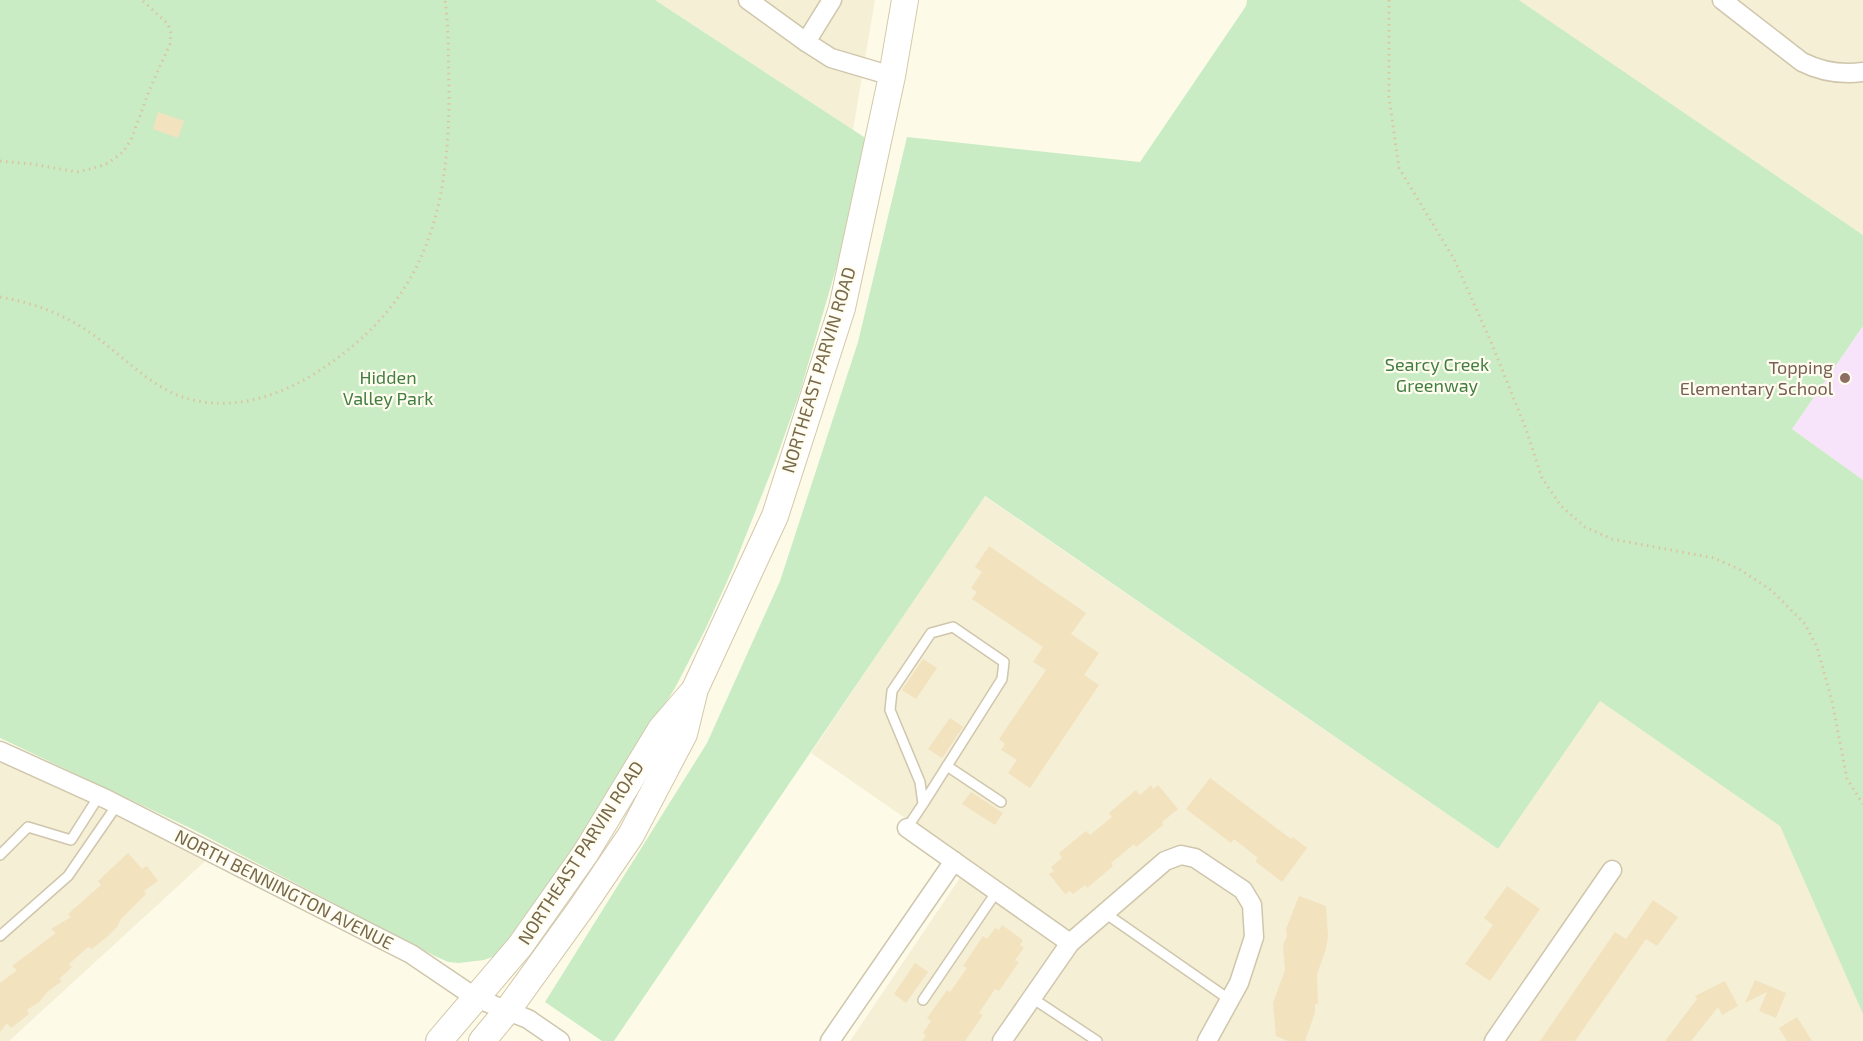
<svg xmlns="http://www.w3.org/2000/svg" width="1863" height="1041" viewBox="0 0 1863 1041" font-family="'Exo 2',sans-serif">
<rect width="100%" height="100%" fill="#fdfbe8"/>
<g fill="#f5efd6">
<path d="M655,0H875L853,130Z"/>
<path d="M1519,0H1863V235L1590,49Z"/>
<path d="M984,496L1498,849L1600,701L1780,826L1863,1013V1041H850L970,863L811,753Z"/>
<path d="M0,750L213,854L9,1041H0Z"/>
</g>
<path fill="#f8e4fa" d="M1863,326V480L1792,429Z"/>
<g fill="#caecc5">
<path d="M0,0H655L864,137L865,143L847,231L800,392L775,462L733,568L706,628L675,688L586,830L513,938L495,956L484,960L459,963L448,962L435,956L190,828L0,738Z"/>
<path d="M1247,0H1519L1863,235V326L1792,429L1863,480V1014L1780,826L1600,701L1498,849L985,496L614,1041H602L545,1002L707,743L780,581L858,342L907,137L1140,162L1246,6Z"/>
</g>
<g fill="#f3e2be">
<path d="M158,112L184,121L178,138L153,129Z"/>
<path d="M989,546L1086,613L1071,634L1099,653L1084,675L1099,685L1030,788L1008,773L1017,760L1001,750L1005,744L999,739L1046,670L1033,662L1043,647L972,599L977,592L971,588L982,572L975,567Z"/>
<path d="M923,659L937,668L916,699L902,690Z"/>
<path d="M950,718L963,727L942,758L928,749Z"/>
<path d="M1210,778L1291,839L1293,837L1307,848L1282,882L1255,861L1258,858L1234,839L1231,843L1186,809Z"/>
<path d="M1151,785L1153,789L1158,785L1178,809L1162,822L1163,825L1136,847L1134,844L1111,863L1113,866L1087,888L1085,885L1073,894L1070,891L1065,894L1049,874L1054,871L1051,867L1062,858L1059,853L1086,831L1090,835L1112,817L1109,813L1136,790L1140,795Z"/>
<path d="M971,792L1003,813L995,825L962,804Z"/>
<path d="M128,853L142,869L147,866L158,881L144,891L146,894L121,919L117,927L109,935L92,949L88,947L69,964L72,967L59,979L62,981L47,992L39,1002L27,1010L29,1014L11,1028L7,1023L0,1032V983L17,970L12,966L56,933L51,929L71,917L68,914L101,885L98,881Z"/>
<path d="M1507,886L1540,909L1490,981L1465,964L1493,925L1484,918Z"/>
<path d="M1299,896L1326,906L1328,936L1326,949L1317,974L1318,1004H1315V1013L1305,1041H1288L1276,1036L1273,1003L1285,970L1283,945L1287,936L1286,929Z"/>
<path d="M1653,900L1678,917L1657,946L1646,939L1575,1041H1540L1615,932L1626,939Z"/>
<path d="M1002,925L1023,940L1020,945L1024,948L1015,960L1019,962L999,991L995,989L979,1013L983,1015L965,1041H922L926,1036L923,1033L931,1021L927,1018L947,990L950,992L967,968L963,966L983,936L987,939L995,928L999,930Z"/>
<path d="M915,963L928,972L906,1003L894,994Z"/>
<path d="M1755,980L1786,993L1776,1018L1759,1011L1767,992L1745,1003Z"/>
<path d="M1725,981L1738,1006L1722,1015L1718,1007L1691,1041H1665L1697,999L1695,996Z"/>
<path d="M1797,1017L1812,1041H1787L1779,1028Z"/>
</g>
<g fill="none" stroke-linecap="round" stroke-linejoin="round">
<defs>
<g id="lane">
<path d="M947,766L1001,802"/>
<path d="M907,828L923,804L920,782L890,710L892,691L931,633L953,627L1004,662L1002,679L923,804"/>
<path d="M0,855L28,827L71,840L99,796"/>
<path d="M1105,913L1230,1000"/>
<path d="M0,936L68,876L117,805"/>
<path d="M1032,998L1097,1041"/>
<path d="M923,1000L997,891"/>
</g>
<g id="street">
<path d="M748,0L806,42L831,58L892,76"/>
<path d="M1722,0L1802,62C1822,72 1841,75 1863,72"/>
<path d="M806,42L832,0"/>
<path d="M0,751L106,799L411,954L476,998L528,1019L560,1041"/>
<path d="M907,828L1070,943"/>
<path d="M830,1041L954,861"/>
<path d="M1002,1041L1070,943L1165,861L1181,855L1195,858L1243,890L1252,905L1254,937L1239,983L1207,1041"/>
<path d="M1494,1041L1612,870"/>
</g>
<g id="secondary">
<path d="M439,1041L520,946L585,854L661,729L691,694"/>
<path d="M482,1041L507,1011L582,907L631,835L684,734L695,689L775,516L842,308L892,76L905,0"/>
</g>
</defs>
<use href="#lane" stroke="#cfc6ac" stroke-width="12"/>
<use href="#street" stroke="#cfc6ac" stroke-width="21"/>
<use href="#secondary" stroke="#d3c8aa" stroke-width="28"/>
<g stroke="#d9c6a1" stroke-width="3" stroke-dasharray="1.5 4.5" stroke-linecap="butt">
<path d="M1389,0V97L1399,168L1454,259L1491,342L1526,429L1542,478L1561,506L1585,527L1612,539L1714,558L1739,569L1771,590L1805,624L1817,647L1832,701L1847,779L1863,804"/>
<path d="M0,161L32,164L77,172L98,167L108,163L123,152L131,140L149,91L170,44L171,33L168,24L142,0"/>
<path d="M0,297C34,303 64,314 92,334C125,357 153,391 193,400C235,410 279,396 314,374C426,304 450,211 449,86C448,57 449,29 445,0"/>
</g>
<use href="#lane" stroke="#fff" stroke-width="9"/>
<use href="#street" stroke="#fff" stroke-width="18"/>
<use href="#secondary" stroke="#fff" stroke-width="26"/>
</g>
<circle fill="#8d6e63" stroke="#fffdef" stroke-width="2" cx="1845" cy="378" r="6"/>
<g text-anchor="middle" stroke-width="4.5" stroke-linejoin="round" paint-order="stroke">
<g font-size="18" fill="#427e42" stroke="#fffdef">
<text x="1437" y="371">Searcy Creek<tspan x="1437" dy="21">Greenway</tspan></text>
<text x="388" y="384">Hidden<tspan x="388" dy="21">Valley Park</tspan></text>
</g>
<g font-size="18" fill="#785e54" stroke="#fffdef" text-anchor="end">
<text x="1833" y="374">Topping<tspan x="1833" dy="21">Elementary School</tspan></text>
</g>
<g font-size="18" fill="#78684a" stroke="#fffdef">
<text transform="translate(819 370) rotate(-73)" y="6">NORTHEAST PARVIN ROAD</text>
<text transform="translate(581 853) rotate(-57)" y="6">NORTHEAST PARVIN ROAD</text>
<text transform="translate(284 890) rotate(27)" y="6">NORTH BENNINGTON AVENUE</text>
</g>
</g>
</svg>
